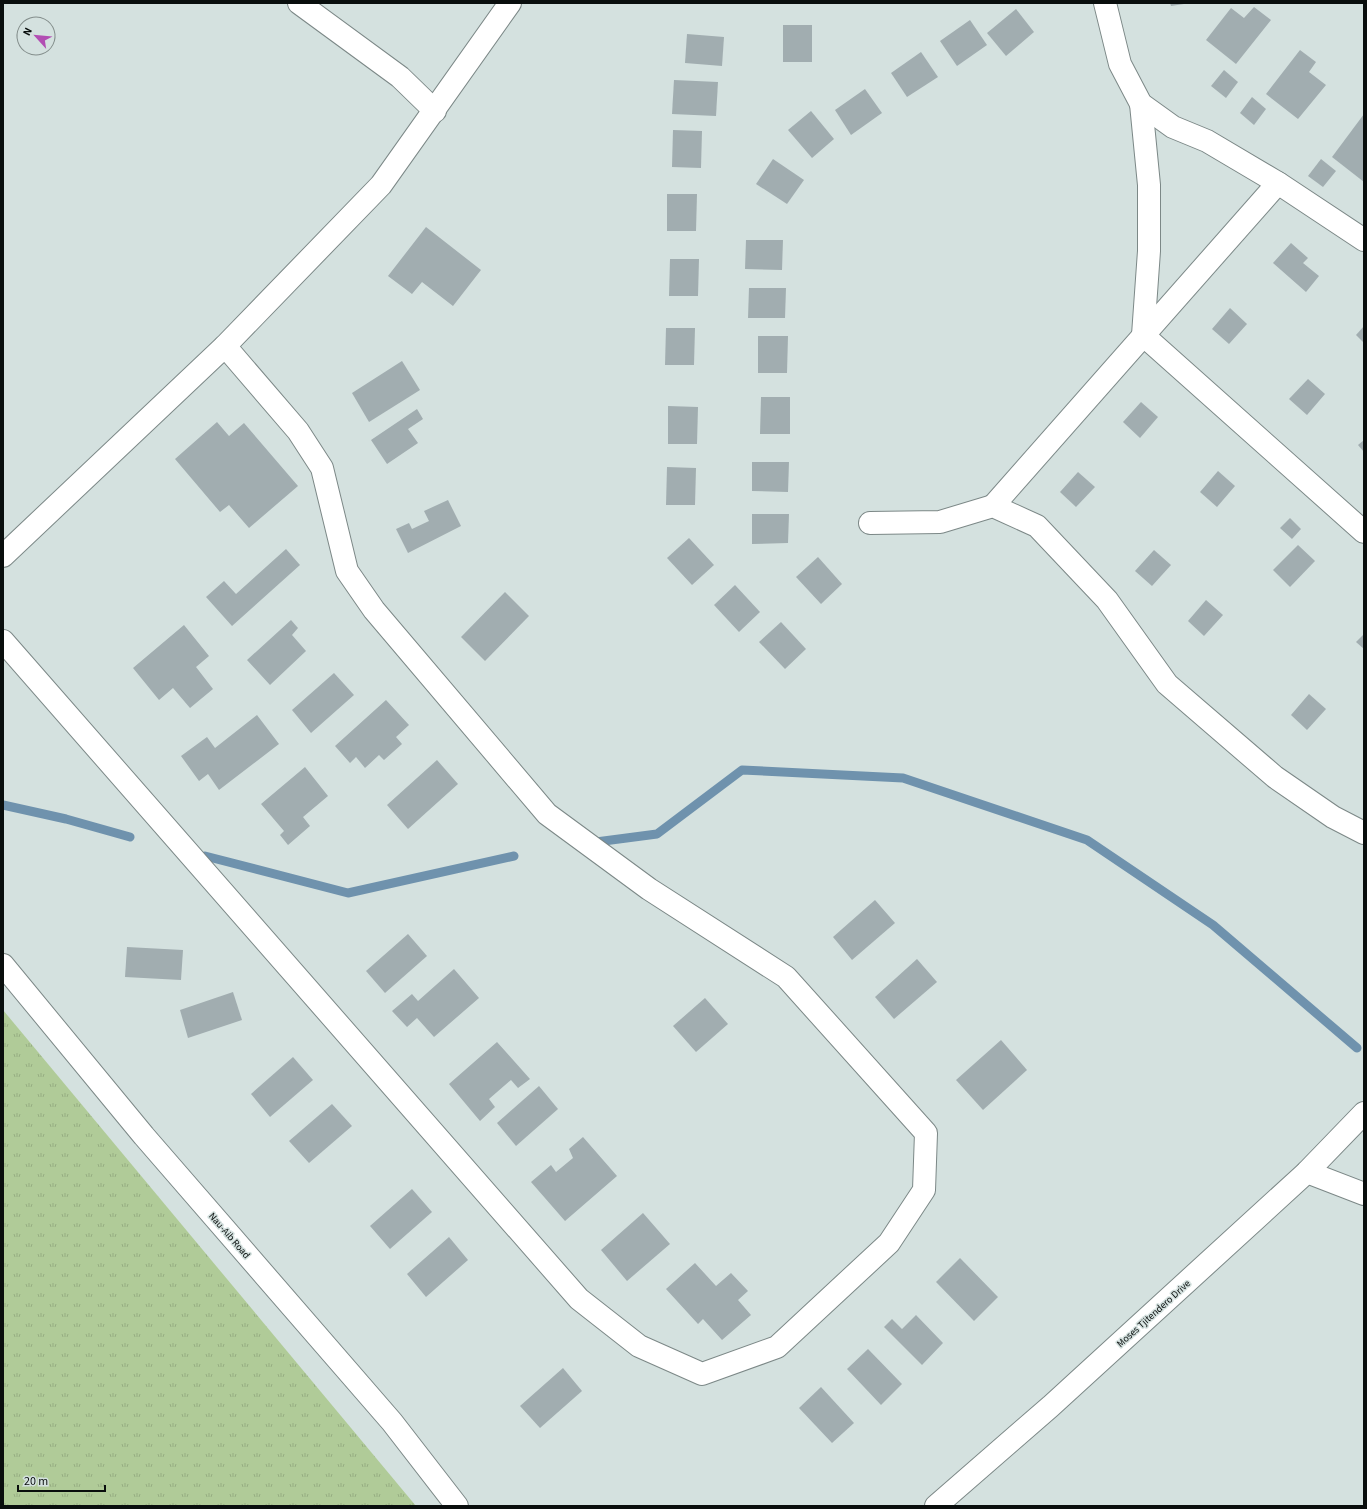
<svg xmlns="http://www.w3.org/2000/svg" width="1367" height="1509" viewBox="0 0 1367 1509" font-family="'Source Sans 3',sans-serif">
<defs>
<pattern id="grass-tufts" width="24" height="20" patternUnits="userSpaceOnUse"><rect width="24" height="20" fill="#b0cb98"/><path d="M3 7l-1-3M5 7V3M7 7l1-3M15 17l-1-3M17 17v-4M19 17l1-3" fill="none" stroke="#96ad82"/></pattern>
</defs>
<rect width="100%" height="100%" fill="#d4e1df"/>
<path fill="url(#grass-tufts)" d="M3,1010L416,1506H3Z"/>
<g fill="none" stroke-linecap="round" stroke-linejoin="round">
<g stroke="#6f92ad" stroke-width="9">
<path d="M3,805L66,819L130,837"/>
<path d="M596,842L657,834L742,770L903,778L1087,840L1213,925L1357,1048"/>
<path d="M205,856L348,893L514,856"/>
</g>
</g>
<g fill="#a1adb0">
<path d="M1170,3H1184V4L1171,6Z"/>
<path d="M1254,7L1271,20L1236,64L1206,40L1231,8L1244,18Z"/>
<path d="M1016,9L1034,32L1006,56L987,33Z"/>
<path d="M970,20L987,45L957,66L940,41Z"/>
<rect x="783" y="25" width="29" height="37"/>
<path d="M687,34L724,37L722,66L685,63Z"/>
<path d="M1300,50L1316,62L1309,72L1326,85L1298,119L1266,94Z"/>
<path d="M921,52L938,77L907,97L891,73Z"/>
<path d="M1224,70L1238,82L1226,98L1211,86Z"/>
<path d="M674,80L718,82L716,116L672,114Z"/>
<path d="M865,89L882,113L851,135L835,110Z"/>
<path d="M1252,97L1266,109L1254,125L1240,113Z"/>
<path d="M811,111L834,139L812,158L788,130Z"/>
<path d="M1364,114V182L1332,157Z"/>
<path d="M673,130L702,131L701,168L672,167Z"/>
<path d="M773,159L804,180L787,204L756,184Z"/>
<path d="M1321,159L1336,171L1323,187L1308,176Z"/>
<path d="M667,194H697L696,231H667Z"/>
<path d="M426,227L481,270L453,306L422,282L412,294L388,276Z"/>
<path d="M746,240H783L782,270L745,269Z"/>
<path d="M1291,243L1308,258L1303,263L1319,276L1306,292L1273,263Z"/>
<path d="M670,259H699L698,296H669Z"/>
<path d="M749,288H786L785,318H748Z"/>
<path d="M1230,308L1247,324L1229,344L1212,329Z"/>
<path d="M1364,326V343L1356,335Z"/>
<path d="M666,328H695L694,365H665Z"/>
<path d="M758,336H788L787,373H758Z"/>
<path d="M402,361L420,390L369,422L352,393Z"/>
<path d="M1308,379L1325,394L1307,415L1289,399Z"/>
<path d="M761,397H790V434H760Z"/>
<path d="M1141,402L1158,417L1140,438L1123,422Z"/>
<path d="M668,406L698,407L697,444H668Z"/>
<path d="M417,409L423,419L408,429L418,443L387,464L371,440Z"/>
<path d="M217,422L229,436L244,423L298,486L249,528L229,505L220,512L175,459Z"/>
<path d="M1364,440V452L1358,445Z"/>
<path d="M752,462H789L788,492L752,491Z"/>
<path d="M667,467L696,468L695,505H666Z"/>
<path d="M1218,471L1235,486L1217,507L1200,492Z"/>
<path d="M1078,472L1095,487L1076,507L1060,492Z"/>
<path d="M448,500L461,526L408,553L396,529L409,523L412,529L429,521L424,511Z"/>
<path d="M752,514H789L788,543L752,544Z"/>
<path d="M1290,518L1301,529L1292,539L1280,528Z"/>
<path d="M689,538L714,565L692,585L667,558Z"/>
<path d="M1298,545L1315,561L1290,587L1273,570Z"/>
<path d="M286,549L300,565L232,626L206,597L224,581L236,594Z"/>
<path d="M1154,550L1171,565L1152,586L1135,571Z"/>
<path d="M818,557L842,584L821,604L796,577Z"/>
<path d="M735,585L760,612L739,632L714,605Z"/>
<path d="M505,592L529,616L485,661L461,637Z"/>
<path d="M1206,600L1223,615L1204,636L1188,621Z"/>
<path d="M291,620L298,628L292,635L306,651L270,685L247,660Z"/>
<path d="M781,622L806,649L785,669L759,642Z"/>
<path d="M184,625L209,656L196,667L213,689L190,708L173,688L159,700L133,668Z"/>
<path d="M1364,634V649L1356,642Z"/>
<path d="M334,673L354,695L311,733L292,710Z"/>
<path d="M1309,694L1326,709L1307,730L1291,715Z"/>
<path d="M386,700L409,725L396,737L402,744L384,760L379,755L365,768L356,757L350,763L335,746Z"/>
<path d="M257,715L279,744L219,790L208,774L199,781L181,756L207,737L215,748Z"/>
<path d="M437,760L458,784L408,829L387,805Z"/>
<path d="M305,767L328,796L303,817L310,826L288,845L280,835L284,831L261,804Z"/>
<path d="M875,900L895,923L852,960L833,937Z"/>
<path d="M408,934L427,956L385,993L366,971Z"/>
<path d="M127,947L183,950L181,980L125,977Z"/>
<path d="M917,959L937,982L894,1019L875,997Z"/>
<path d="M454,969L479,998L434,1037L417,1018L407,1027L392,1011L412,994L418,1001Z"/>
<path d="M233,992L242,1020L188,1038L180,1010Z"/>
<path d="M705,998L728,1024L696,1052L673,1026Z"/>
<path d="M1001,1040L1027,1070L983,1110L956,1080Z"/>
<path d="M497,1042L530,1079L518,1088L511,1080L489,1099L495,1107L480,1121L449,1084Z"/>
<path d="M293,1057L313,1080L270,1117L251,1094Z"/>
<path d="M539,1086L558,1109L516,1146L497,1123Z"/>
<path d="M332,1104L352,1126L309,1163L289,1141Z"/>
<path d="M583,1137L617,1176L565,1221L531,1182L551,1165L556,1172L573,1158L569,1149Z"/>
<path d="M412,1189L432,1212L390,1249L370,1226Z"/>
<path d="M643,1213L670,1244L627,1281L601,1250Z"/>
<path d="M449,1237L468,1260L426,1297L407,1274Z"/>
<path d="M960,1258L998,1297L974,1321L936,1282Z"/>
<path d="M695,1263L716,1286L731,1273L748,1291L738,1300L751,1315L722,1340L703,1319L698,1324L666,1289Z"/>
<path d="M916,1315L943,1343L922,1365L884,1327L892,1319L902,1329Z"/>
<path d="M868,1349L902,1384L881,1405L847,1369Z"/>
<path d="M563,1368L582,1391L540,1428L520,1406Z"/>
<path d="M821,1387L854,1423L832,1443L799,1408Z"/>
</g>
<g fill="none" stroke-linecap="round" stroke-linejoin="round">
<defs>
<g id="minor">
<path d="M299,3L400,77L435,111"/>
<path d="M1105,3L1120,64L1141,104L1173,127L1207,141L1278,183L1364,240"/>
<path d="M1141,104L1149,185V251L1143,335L1364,532"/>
<path d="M993,506L1278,183"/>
<path d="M870,523L940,522L993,506L1037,526L1107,600L1167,684L1275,777L1333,817L1364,833"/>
<path d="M3,556L225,346L381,185L510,3"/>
<path d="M3,641L579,1299L639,1346L702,1374L777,1347L889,1243L924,1190L926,1133L786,977L649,889L547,814L374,610L347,571L322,468L298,431L225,346"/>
<path d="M3,965L144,1136L392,1422L457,1506"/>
<path d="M1307,1172L1364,1194"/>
<path d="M936,1506L1051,1406L1307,1172L1364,1113"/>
</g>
</defs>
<use href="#minor" stroke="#7c8887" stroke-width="24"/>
<use href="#minor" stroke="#fff" stroke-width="22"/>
</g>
<g text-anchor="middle" stroke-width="3" stroke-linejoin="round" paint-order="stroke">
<g font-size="10" fill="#090e0d" stroke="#d4e1df">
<text transform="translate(230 1235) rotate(49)" y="4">Nau-Aib Road</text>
<text transform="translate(1153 1313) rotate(-42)" y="4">Moses Tjitendero Drive</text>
</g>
</g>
<rect width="1367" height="1509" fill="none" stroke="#090e0d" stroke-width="8"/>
<g transform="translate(36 36) rotate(297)"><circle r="19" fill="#d4e1df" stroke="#838d8b"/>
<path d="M0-3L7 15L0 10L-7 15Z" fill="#b24eb3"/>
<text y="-6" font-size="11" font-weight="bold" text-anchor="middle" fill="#090e0d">N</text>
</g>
<path d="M18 1485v6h87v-6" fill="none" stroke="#090e0d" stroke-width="2"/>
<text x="24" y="1485" font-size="12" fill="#090e0d" stroke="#d4e1df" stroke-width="3" paint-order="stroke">20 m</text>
</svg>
